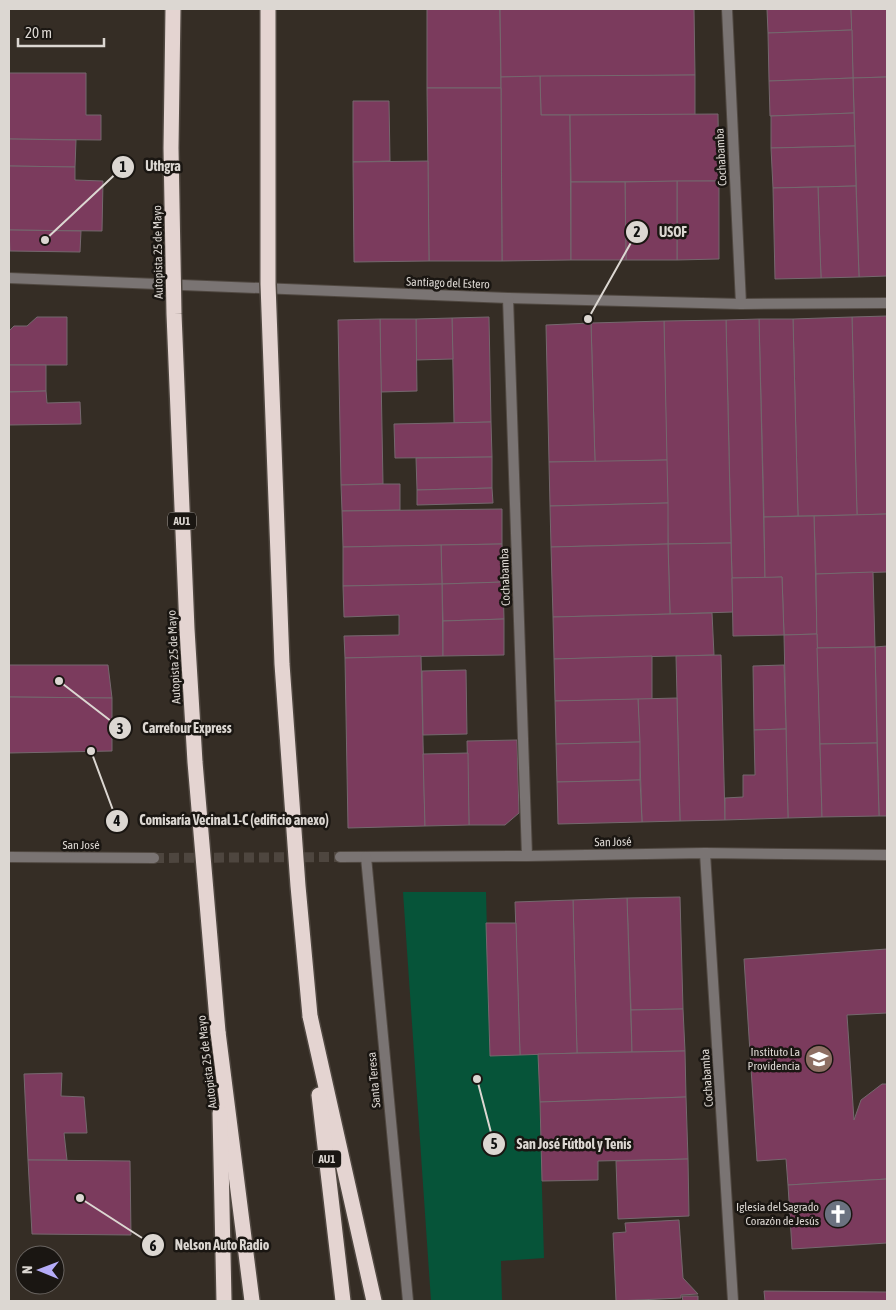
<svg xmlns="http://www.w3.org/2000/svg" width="896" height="1310" viewBox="0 0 896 1310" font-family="'Asap Condensed',sans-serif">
<rect width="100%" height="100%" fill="#352d25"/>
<path fill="#065439" d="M403,892H486L490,1056L538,1054L544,1258L501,1261L502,1301H431Z"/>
<g fill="#7b3b5d" stroke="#75686e">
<path d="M427,9H500L501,88H427Z"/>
<path d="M500,9H694L695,75L501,77Z"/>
<path d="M767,9H851L852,30L768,33Z"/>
<path d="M851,9H887V77L853,78Z"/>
<path d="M852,30L853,78L769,81L768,33Z"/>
<path d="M9,73H86V115H101V140L9,139Z"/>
<path d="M695,75V115H541L540,76Z"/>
<path d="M540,76L541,115H570L571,260L502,261L501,77Z"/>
<path d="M887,77V276L859,277L853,78Z"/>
<path d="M853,78L854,113L770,116L769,81Z"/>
<path d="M427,88H501L502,261H429Z"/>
<path d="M353,101H389L390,161L353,162Z"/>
<path d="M854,113L855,146L771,148V116Z"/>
<path d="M718,114L719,181L571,182L570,115Z"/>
<path d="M9,139L76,140L75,167L9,166Z"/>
<path d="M855,146L856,186L773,188L771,148Z"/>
<path d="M428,161L429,261L354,262L353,162Z"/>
<path d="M9,166L75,167V180L103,181L102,231L9,230Z"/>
<path d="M677,181H719V259L677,260Z"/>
<path d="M677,181V260H626L625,182Z"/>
<path d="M571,182H625L626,260H571Z"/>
<path d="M856,186L859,277L821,278L818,187Z"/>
<path d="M818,187L821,278L775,279L773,188Z"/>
<path d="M9,230L81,231L80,252L10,251Z"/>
<path d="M887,316V514L857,515L852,317Z"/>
<path d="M37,317H67V365H9V331L14,326H27Z"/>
<path d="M489,317L491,422L454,423L452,318Z"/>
<path d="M852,317L857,515L798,516L793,319Z"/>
<path d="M452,318L453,359L416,360V319Z"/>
<path d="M380,319H416L417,391L381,392Z"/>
<path d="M380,319L383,484L341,485L338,320Z"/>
<path d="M759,319H793L798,516L764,517Z"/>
<path d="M759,319L765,578H732L726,320Z"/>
<path d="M726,320L731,543L668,544L664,321Z"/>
<path d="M664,321L667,460L595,462L591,323Z"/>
<path d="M591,323L595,462H549L546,325Z"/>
<path d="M9,365H46V391L9,392Z"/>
<path d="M46,391L47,403L80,402L81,424L9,425V392Z"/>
<path d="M491,422L492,457L395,458L394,424Z"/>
<path d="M492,457V488L417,490L416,458Z"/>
<path d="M667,460L668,503L550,506L549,462Z"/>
<path d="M383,484H400V510L342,511L341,485Z"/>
<path d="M492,488L493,503L417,505V490Z"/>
<path d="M668,503V544L551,547L550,506Z"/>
<path d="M502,509V544L343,547L342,511Z"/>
<path d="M887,514V572L816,574L814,516Z"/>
<path d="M814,516L817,634L784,635L782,577L765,578L764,517Z"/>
<path d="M731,543L733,612L670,614L668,544Z"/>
<path d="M502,544L503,582L442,584L441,545Z"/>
<path d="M668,544L670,614L553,617L551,547Z"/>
<path d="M441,545L442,584L343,586V547Z"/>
<path d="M873,572L875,647L817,648L816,574Z"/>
<path d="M782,577L784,635L733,636L732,578Z"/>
<path d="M503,582L504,619L443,621L442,584Z"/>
<path d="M442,584L443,656L345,658L344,636L399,635V615L344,617L343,586Z"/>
<path d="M712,613L714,655L554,659L553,617Z"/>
<path d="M504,619V655L443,656V621Z"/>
<path d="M817,634L822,817L788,818L784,635Z"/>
<path d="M887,646V816H879L875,647Z"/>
<path d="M875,647L877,743L820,744L817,648Z"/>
<path d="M721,655L725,820L680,821L676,656Z"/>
<path d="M421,656L425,826L348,828L345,658Z"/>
<path d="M652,656V699L555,701L554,659Z"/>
<path d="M9,665H108L112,698L9,697Z"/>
<path d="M784,665L786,729L754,730L753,666Z"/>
<path d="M466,670L467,734L423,735L422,671Z"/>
<path d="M9,697L112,698V751L9,753Z"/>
<path d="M677,698L680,821L642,822L638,699Z"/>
<path d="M638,699L640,742L556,744L555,701Z"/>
<path d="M786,729L788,818L725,820V798L743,797V775H755L754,730Z"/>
<path d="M517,740L519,813L505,825H469L467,741Z"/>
<path d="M640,742V780L557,782L556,744Z"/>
<path d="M877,743L879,816L822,817L820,744Z"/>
<path d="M468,753L469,825L425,826L423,754Z"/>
<path d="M640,780L642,822L558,824L557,782Z"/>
<path d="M680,897L683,1009L631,1010L627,898Z"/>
<path d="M627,898L632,1052L577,1053L573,900Z"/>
<path d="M573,900L577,1053L520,1055L515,902Z"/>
<path d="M486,923H516L520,1055L490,1056Z"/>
<path d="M887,949V1013L847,1015L854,1120L861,1100L882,1084H887V1179L788,1185L786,1159L757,1161L744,959Z"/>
<path d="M683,1009L685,1051L632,1052L631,1010Z"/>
<path d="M685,1051L686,1097L540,1102L538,1054Z"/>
<path d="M62,1073L61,1096L84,1097L87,1133H64L67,1160H28L24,1074Z"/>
<path d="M686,1097L688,1159L598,1161V1180L542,1181L540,1102Z"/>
<path d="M688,1159L689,1216L618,1219L616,1161Z"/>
<path d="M28,1160L130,1161L131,1235L32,1234Z"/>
<path d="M887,1179V1243L792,1249L788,1185Z"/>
<path d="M679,1220L683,1278L698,1294L681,1295V1298L616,1301L613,1233L626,1232L625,1223Z"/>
<path d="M764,1291L887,1292V1301H765Z"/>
<path d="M682,1296H698V1301H683Z"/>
</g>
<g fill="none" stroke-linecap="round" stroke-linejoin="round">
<path stroke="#4e463f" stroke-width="10" stroke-dasharray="10 5" stroke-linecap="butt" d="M154,858L340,857"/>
<defs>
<g id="minor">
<path d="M727,9L741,304"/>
<path d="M9,278L508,298L741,304L887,303"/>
<path d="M508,298L527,856"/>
<path d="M705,853L733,1301"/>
<path d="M9,857L154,858"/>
<path d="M340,857L527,856L705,853L887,855"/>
<path d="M366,857L408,1301"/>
</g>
<g id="motorway">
<path d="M310,1016L374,1301"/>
<path d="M218,1032L252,1301"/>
<path d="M319,1095L343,1301"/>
<path d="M220,1113L224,1301"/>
</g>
</defs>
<use href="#minor" stroke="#504841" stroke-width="12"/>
<use href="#motorway" stroke="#504841" stroke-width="18"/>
<use href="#minor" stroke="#7a7473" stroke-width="10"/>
<use href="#motorway" stroke="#e4d4d1" stroke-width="15"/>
<defs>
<g id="motorway-bridge">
<path d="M173,9L171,148L174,314L187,629L195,762L218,1032"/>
<path d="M268,9V284L282,664L298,886L310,1016"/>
</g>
</defs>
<use href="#motorway-bridge" stroke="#504841" stroke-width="18" stroke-linecap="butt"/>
<use href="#motorway-bridge" stroke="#e4d4d1" stroke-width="15"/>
</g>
<defs>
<symbol id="school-disc" viewBox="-11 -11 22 22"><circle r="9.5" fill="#8d6e63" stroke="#1a1612"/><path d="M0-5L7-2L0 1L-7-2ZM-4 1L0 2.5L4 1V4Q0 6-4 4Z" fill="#fff"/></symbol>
<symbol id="church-disc" viewBox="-11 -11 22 22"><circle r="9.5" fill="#6b7280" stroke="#1a1612"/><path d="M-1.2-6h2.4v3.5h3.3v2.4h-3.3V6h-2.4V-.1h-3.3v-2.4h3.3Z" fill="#fff"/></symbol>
</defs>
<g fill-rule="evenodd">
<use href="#school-disc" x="803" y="1043" width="32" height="32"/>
<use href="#church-disc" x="822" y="1198" width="32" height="32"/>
</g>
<g text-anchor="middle" stroke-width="5" stroke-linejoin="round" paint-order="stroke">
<g fill="#1a1612" stroke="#a29d98" stroke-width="1">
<rect x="168" y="512.5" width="28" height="17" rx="4"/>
<rect x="313" y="1150.5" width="28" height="17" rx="4"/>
</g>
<g font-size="11" font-weight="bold" fill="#dcd7d2">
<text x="182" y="525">AU1</text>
<text x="327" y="1163">AU1</text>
</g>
<g font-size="12" fill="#dcd7d2" stroke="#1a1612">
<text transform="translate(721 157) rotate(-93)" y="4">Cochabamba</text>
<text transform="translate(158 252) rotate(-91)" y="4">Autopista 25 de Mayo</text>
<text transform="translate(448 283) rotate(2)" y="4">Santiago del Estero</text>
<text transform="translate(505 577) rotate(-92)" y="4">Cochabamba</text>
<text transform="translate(174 657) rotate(-93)" y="4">Autopista 25 de Mayo</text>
<text transform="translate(613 842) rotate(-1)" y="4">San José</text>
<text x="81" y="849">San José</text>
<text transform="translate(207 1062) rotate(-97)" y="4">Autopista 25 de Mayo</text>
<text transform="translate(707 1078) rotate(-94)" y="4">Cochabamba</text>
<text transform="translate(374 1080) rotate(-95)" y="4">Santa Teresa</text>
</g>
<g font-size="12" fill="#dcd7d2" stroke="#1a1612" text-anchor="end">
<text x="800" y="1056">Instituto La<tspan x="800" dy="14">Providencia</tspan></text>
<text x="819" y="1211">Iglesia del Sagrado<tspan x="819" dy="14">Corazón de Jesús</tspan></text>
</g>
</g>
<path fill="none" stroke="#dcd7d2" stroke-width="2" d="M45 240L123 167M588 319L637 232M59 681L120 728M91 751L117 821M477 1079L494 1144M80 1198L153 1245"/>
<g fill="#dcd7d2" stroke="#1a1612" stroke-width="2">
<circle cx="45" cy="240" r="5"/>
<circle cx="588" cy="319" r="5"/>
<circle cx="59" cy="681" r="5"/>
<circle cx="91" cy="751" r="5"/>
<circle cx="477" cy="1079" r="5"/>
<circle cx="80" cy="1198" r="5"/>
<circle cx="123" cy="167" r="12"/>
<circle cx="637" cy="232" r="12"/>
<circle cx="120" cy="728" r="12"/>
<circle cx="117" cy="821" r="12"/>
<circle cx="494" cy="1144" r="12"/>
<circle cx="153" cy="1245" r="12"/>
</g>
<g font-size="15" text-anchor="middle" font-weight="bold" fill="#111">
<text x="123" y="172">1</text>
<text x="637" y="237">2</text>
<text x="120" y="734">3</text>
<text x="117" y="826">4</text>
<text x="494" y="1149">5</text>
<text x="153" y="1251">6</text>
</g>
<g font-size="14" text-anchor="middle" font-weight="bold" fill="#dcd7d2" stroke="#1a1612" stroke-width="5" stroke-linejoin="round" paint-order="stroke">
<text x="163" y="171">Uthgra</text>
<text x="673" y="237">USOF</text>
<text x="187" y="733">Carrefour Express</text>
<text x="234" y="825">Comisaría Vecinal 1-C (edificio anexo)</text>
<text x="574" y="1149">San José Fútbol y Tenis</text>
<text x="222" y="1250">Nelson Auto Radio</text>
</g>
<rect width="896" height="1310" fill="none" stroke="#dcd7d2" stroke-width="20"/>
<g transform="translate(40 1270) rotate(271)"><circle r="24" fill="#1a1612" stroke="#68635f"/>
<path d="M0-4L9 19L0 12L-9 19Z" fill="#b5acf8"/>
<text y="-8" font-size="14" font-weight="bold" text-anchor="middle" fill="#dcd7d2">N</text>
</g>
<path d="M18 38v8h86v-8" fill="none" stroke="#dcd7d2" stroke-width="2.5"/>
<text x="25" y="38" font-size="15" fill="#dcd7d2" stroke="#1a1612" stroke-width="4" paint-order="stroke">20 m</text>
</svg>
